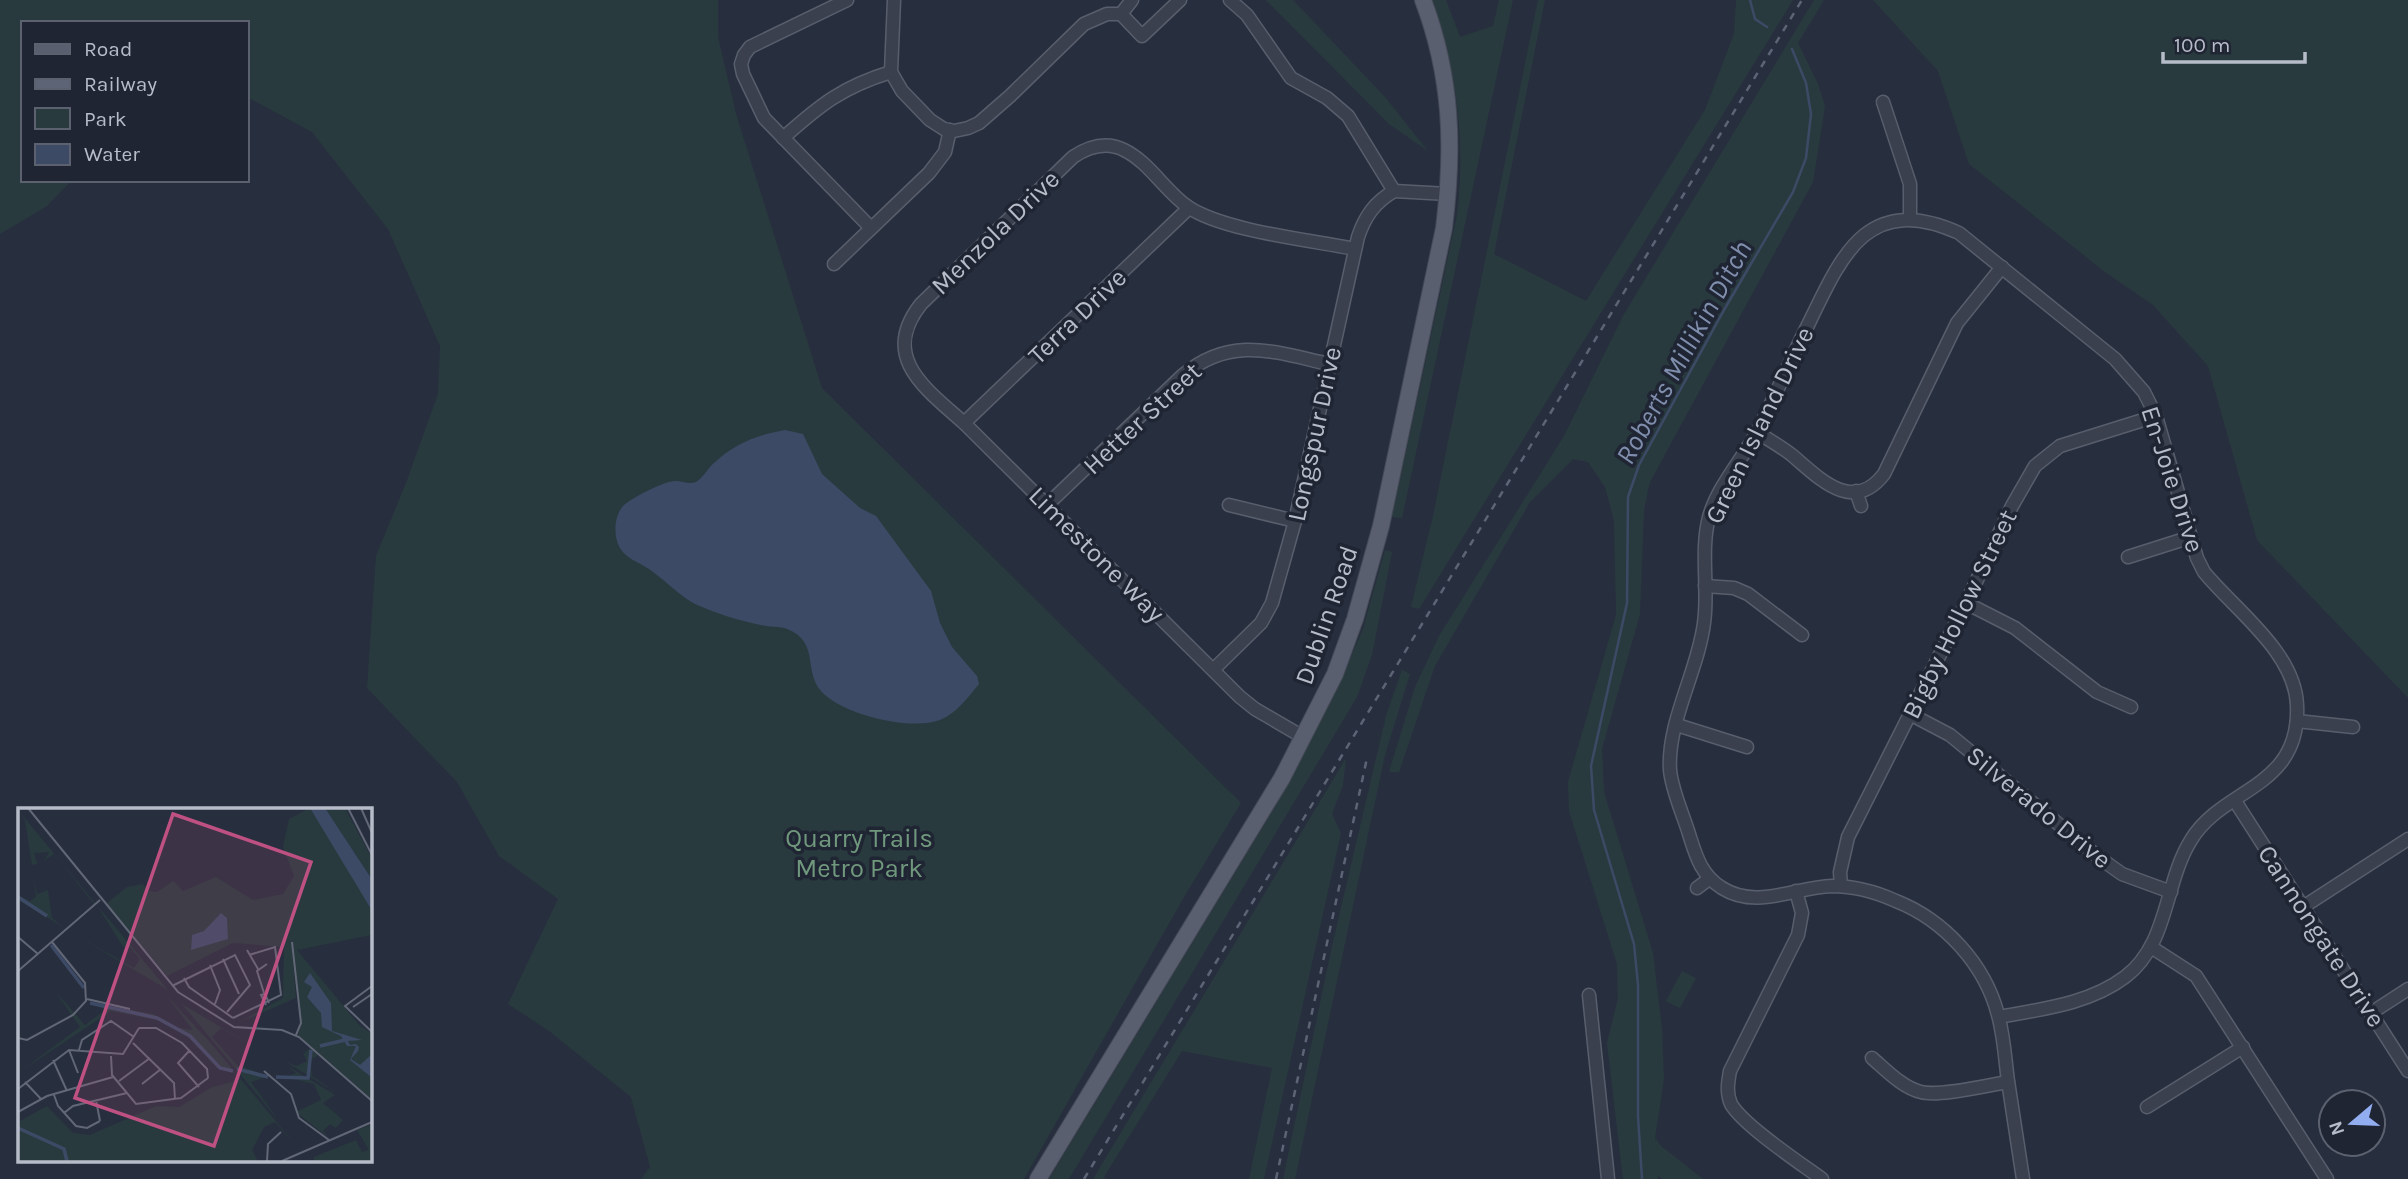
<svg xmlns="http://www.w3.org/2000/svg" width="2408" height="1179" viewBox="0 0 2408 1179" font-family="Karla,sans-serif">
<rect width="100%" height="100%" fill="#272e3e"/>
<g fill="#293a3f">
<path d="M0,0H718V37L736,114L822,388L1241,803L1184,897L1024,1179H641L650,1167L631,1097L549,1031L508,1004L558,899L499,856L457,782L367,688L376,556L406,483L438,394L440,346L388,229L312,132L247,97V23H23V180H72L47,206L0,234Z"/>
<path d="M1266,0H1293L1385,97L1428,151L1389,124Z"/>
<path d="M1431,0H1446L1460,37L1493,26L1499,0H1513L1402,518L1392,517L1457,215C1466,141 1457,70 1431,0Z"/>
<path d="M1538,0H1545L1494,254L1586,301L1705,110L1734,34L1736,0H1793L1419,609L1411,607L1433,516Z"/>
<path d="M1814,0H1824L1798,43L1818,84L1825,106L1813,182L1650,482L1644,510L1640,614L1602,749L1604,792L1653,953L1662,1029L1664,1079L1655,1138L1661,1146L1703,1179H1663L1658,1176V1179H1623L1607,1043L1618,998L1617,964L1569,811L1568,782L1616,615L1614,521L1605,487L1588,462L1573,459L1530,502L1435,666L1399,772H1389L1415,687L1439,636L1564,436L1624,314Z"/>
<path d="M1873,0H2408V698L2257,540L2208,366L2153,305L2105,272L1969,164L1938,71Z"/>
<path d="M1385,550L1392,552L1372,655L1357,697L1069,1179H1049L1272,812L1337,689L1363,629Z"/>
<path d="M1402,670L1410,674L1385,755L1295,1179H1283L1332,946L1386,716Z"/>
<path d="M1346,758L1343,785L1332,814L1341,833L1264,1179H1249L1272,1068L1182,1051L1104,1177L1107,1179H1093Z"/>
<path d="M1682,971L1696,978L1680,1008L1666,1001Z"/>
</g>
<path fill="#3d4a65" d="M785,430L803,434L822,474L860,508L876,516L931,591L940,623L952,647L977,676L979,684C968,697 957,713 940,720C911,731 842,715 821,691C803,670 820,642 787,629C780,626 769,627 761,625C740,621 715,613 695,604C680,596 667,582 653,572C645,565 634,562 626,555C613,545 612,519 623,506C631,498 665,481 675,481C683,481 688,485 696,482C703,478 708,468 714,463C736,443 757,435 785,430Z"/>
<g fill="none" stroke-linecap="round" stroke-linejoin="round">
<g stroke="#3d4a65" stroke-width="2.5">
<path d="M1750,0L1755,19L1767,27"/>
<path d="M1642,1179L1638,1116V985L1634,944L1594,810L1591,766L1627,603L1628,497L1639,465L1724,310L1793,192L1806,158L1811,114L1806,83L1792,49"/>
</g>
<defs>
<g id="minor">
<path d="M847,0L750,47L744,55L741,64L743,74L764,118L870,227"/>
<path d="M894,0L891,72L902,91L930,120L944,129L954,131L968,128L979,123L1010,96L1084,24L1107,14H1121"/>
<path d="M1132,0L1121,14L1142,36L1180,0"/>
<path d="M1230,0L1247,15L1291,78L1327,98L1348,116L1394,191"/>
<path d="M1883,102L1910,184V219"/>
<path d="M783,138C820,105 842,87 891,72"/>
<path d="M1394,191L1448,194"/>
<path d="M834,264L929,173L945,152L950,130"/>
<path d="M964,423L1189,208"/>
<path d="M1757,432C1769,440 1782,447 1793,456C1820,479 1853,514 1884,474L1957,323L2002,267"/>
<path d="M1856,491L1861,506"/>
<path d="M1047,505L1183,375C1232,335 1274,352 1329,364"/>
<path d="M1229,505L1295,521"/>
<path d="M2128,557L2191,537"/>
<path d="M1705,586L1734,588L1748,594L1802,635"/>
<path d="M1966,603L2015,628L2097,692L2131,707"/>
<path d="M1214,669L1261,623L1272,603L1295,521L1358,237C1365,216 1375,202 1394,191"/>
<path d="M1910,714L1950,735L2101,859L2122,874L2171,892"/>
<path d="M2297,721L2353,727"/>
<path d="M1677,725L1747,747"/>
<path d="M1303,737L1255,709L1240,697L964,423C926,389 879,357 921,304L1073,157C1088,147 1106,141 1124,150C1149,162 1165,191 1188,207C1224,231 1310,240 1355,249"/>
<path d="M2235,801L2408,1071"/>
<path d="M1841,886L1840,872L1848,837L1966,603L2012,506L2035,466L2060,446L2156,416"/>
<path d="M1697,888L1709,879"/>
<path d="M1796,891L1802,913L1798,935L1730,1071C1728,1082 1726,1093 1731,1104C1743,1125 1800,1163 1822,1179"/>
<path d="M2303,907L2408,839"/>
<path d="M2151,947L2196,976L2327,1179"/>
<path d="M1589,995L1608,1179"/>
<path d="M2371,1013L2408,989"/>
<path d="M1999,1017C2042,1009 2089,1004 2125,977C2169,944 2164,883 2191,840C2223,787 2301,789 2297,705C2295,652 2235,610 2204,572L2197,558L2156,416L2144,392L2115,359L1959,233C1869,193 1843,252 1809,323C1791,358 1776,395 1758,430C1743,459 1718,485 1709,517C1700,552 1709,588 1704,623C1698,671 1667,722 1670,770C1672,791 1683,814 1689,834C1696,856 1701,875 1722,888C1757,910 1795,887 1832,886C1854,886 1876,892 1896,901C1944,920 1985,964 1998,1015C2004,1036 2005,1059 2008,1081C2013,1114 2018,1146 2023,1179"/>
<path d="M1872,1058C1886,1070 1903,1088 1921,1092C1939,1097 1988,1085 2008,1082"/>
<path d="M2147,1107L2243,1047"/>
</g>
<path id="major" d="M1038,1179L1282,778L1335,674L1355,619L1381,526L1444,228C1454,148 1452,77 1423,0"/>
</defs>
<use href="#minor" stroke="#585e6c" stroke-width="15"/>
<use href="#major" stroke="#444957" stroke-width="18"/>
<use href="#minor" stroke="#3b404e" stroke-width="12"/>
<use href="#major" stroke="#595f6e" stroke-width="16"/>
<g stroke="#5d6475" stroke-width="2.5" stroke-dasharray="7 7" stroke-linecap="butt">
<path d="M1084,1179L1802,0"/>
<path d="M1276,1179L1367,758"/>
</g>
</g>
<g text-anchor="middle" stroke-width="7" stroke-linejoin="round" paint-order="stroke">
<g font-size="26" fill="#b7bcc9" stroke="#1f2533">
<text transform="translate(995 232) rotate(-44)" y="9">Menzola Drive</text>
<text transform="translate(1077 316) rotate(-44)" y="9">Terra Drive</text>
<text transform="translate(1142 418) rotate(-43)" y="9">Hetter Street</text>
<text transform="translate(1759 425) rotate(-64)" y="9">Green Island Drive</text>
<text transform="translate(1314 434) rotate(-78)" y="9">Longspur Drive</text>
<text transform="translate(2173 479) rotate(72)" y="9">En-Joie Drive</text>
<text transform="translate(1097 554) rotate(45)" y="9">Limestone Way</text>
<text transform="translate(1959 614) rotate(-64)" y="9">Bigby Hollow Street</text>
<text transform="translate(1326 615) rotate(-71)" y="9">Dublin Road</text>
<text transform="translate(2039 807) rotate(39)" y="9">Silverado Drive</text>
<text transform="translate(2322 936) rotate(57)" y="9">Cannongate Drive</text>
</g>
<g font-size="26" fill="#70987d" stroke="#1f2533">
<text x="859" y="847">Quarry Trails<tspan x="859" dy="30">Metro Park</tspan></text>
</g>
<g font-size="28" font-style="italic" fill="#808eae" stroke="#1f2533">
<text transform="translate(1683 352) rotate(-61)" y="10">Roberts Millikin Ditch</text>
</g>
</g>
<g transform="translate(18 808)">
<rect width="354" height="354" fill="#272e3e"/>
<path d="M292,0L347,87L353,101V127L279,142L342,218L353,225V291L280,227L283,218L274,143L278,190L218,216L265,190L266,139L215,135L149,168L88,96L109,79L125,76L130,83L139,84L155,73L165,83L198,69L235,92L265,86L276,68L265,39L271,11ZM307,0H327L353,49V70ZM0,2L77,95L76,96L36,46L27,52L31,44L16,45L19,56L14,57L7,12ZM16,69L19,86L30,82L34,110L47,120L0,92V87L12,93L18,89ZM78,96L150,182L49,122L116,160L122,151L110,137L106,140ZM37,183L67,217L87,202L72,194L135,206L156,219L175,222L147,186L191,233L281,341L257,314L246,319L234,342L240,353H0V314L29,298L55,325L72,327L138,298L161,299L194,279L222,272L216,264L199,260L170,229L140,212L93,203L0,265L62,219ZM164,196L255,250L203,220L194,229L219,257L250,268L233,274L261,313ZM292,240L300,247L292,252L294,268L322,287L265,252L278,258L289,253L285,246ZM268,257L317,287L305,295L325,312L318,320L312,316L305,323L311,330L278,304L303,292L296,276L268,269L278,265ZM353,317V353H296V349L338,332L344,344L351,342L339,322Z" fill="#293a3f"/>
<path d="M292,0H307L353,70V101ZM203,105L209,110L210,131L173,142L174,127L186,123ZM292,165L313,195L314,223L344,232L330,233L332,237L338,236L341,239L340,243L333,251L342,257L353,247V269L332,252L338,238H329L323,228L304,219L303,205L289,189L294,179L286,174Z" fill="#3d4a65"/>
<path fill="none" stroke="#3d4a65" stroke-width="3.5" d="M0,89L29,108M33,137L66,180M72,195L139,210L172,228L202,260L215,263M302,238L327,232M219,261L250,269M258,269L290,270L293,242M0,320L46,341L49,353"/>
<path fill="none" stroke="#616776" stroke-width="2" d="M10,0L160,184L216,219L264,222L281,229L354,293M330,0L354,47M343,0L354,25M0,129L20,146M274,134L283,215L278,227M229,142L240,161M205,151L221,186M192,157L202,182L197,196M0,163L82,92M166,170L171,179L215,210M154,178L217,147L232,177L209,204M354,178L327,198L354,224M246,185L239,163L249,156M69,191L112,201M248,197L243,187L247,186L251,195M335,199L354,186M215,210L263,187L257,139L231,147M121,220H138L164,235L189,261L190,270M0,230L9,232L55,207L68,193L67,175L34,134M115,235L156,275L157,291M51,242L60,265M61,242L64,232L93,213L116,229M171,243L160,255L181,279M93,248L94,267L118,296L163,290L190,270M35,252L49,283M246,263L273,286L281,310L311,332M101,273L132,250M7,274L23,291M124,276L143,261M0,281L51,242L105,246L121,220M36,287L40,298L58,318L69,320L82,313M78,292L82,313M0,304L29,288L95,269M46,305L55,298L109,285M249,353L250,336L263,324M264,353L354,314"/>
<path fill="#be5182" fill-opacity="0.15" stroke="#be5182" stroke-width="3.5" d="M155,6L293,54L196,338L57,290Z"/>
<rect width="354" height="354" fill="none" stroke="#b7bcc9" stroke-width="3.5"/>
</g>
<rect x="21" y="21" width="228" height="161" fill="#1f2533" stroke="#5c616f" stroke-width="2"/>
<rect x="35" y="44" width="35" height="10" fill="#595f6e" stroke="#5c616f" stroke-width="2"/>
<text x="84" y="56" font-size="21" fill="#b7bcc9">Road</text>
<rect x="35" y="79" width="35" height="10" fill="#5d6475" stroke="#5c616f" stroke-width="2"/>
<text x="84" y="91" font-size="21" fill="#b7bcc9">Railway</text>
<rect x="35" y="108" width="35" height="21" fill="#293a3f" stroke="#5c616f" stroke-width="2"/>
<text x="84" y="126" font-size="21" fill="#b7bcc9">Park</text>
<rect x="35" y="144" width="35" height="21" fill="#3d4a65" stroke="#5c616f" stroke-width="2"/>
<text x="84" y="161" font-size="21" fill="#b7bcc9">Water</text>
<g transform="translate(2352 1123) rotate(251)"><circle r="33" fill="#1f2533" stroke="#5c616f" stroke-width="2"/>
<path d="M0-5L12 26L0 18L-12 26Z" fill="#93adf1"/>
<text y="-10" font-size="19" font-weight="bold" text-anchor="middle" fill="#b7bcc9">N</text>
</g>
<path d="M2163 52v10h142v-10" fill="none" stroke="#b7bcc9" stroke-width="3.5"/>
<text x="2174" y="52" font-size="21" fill="#b7bcc9" stroke="#1f2533" stroke-width="5" paint-order="stroke">100 m</text>
</svg>
